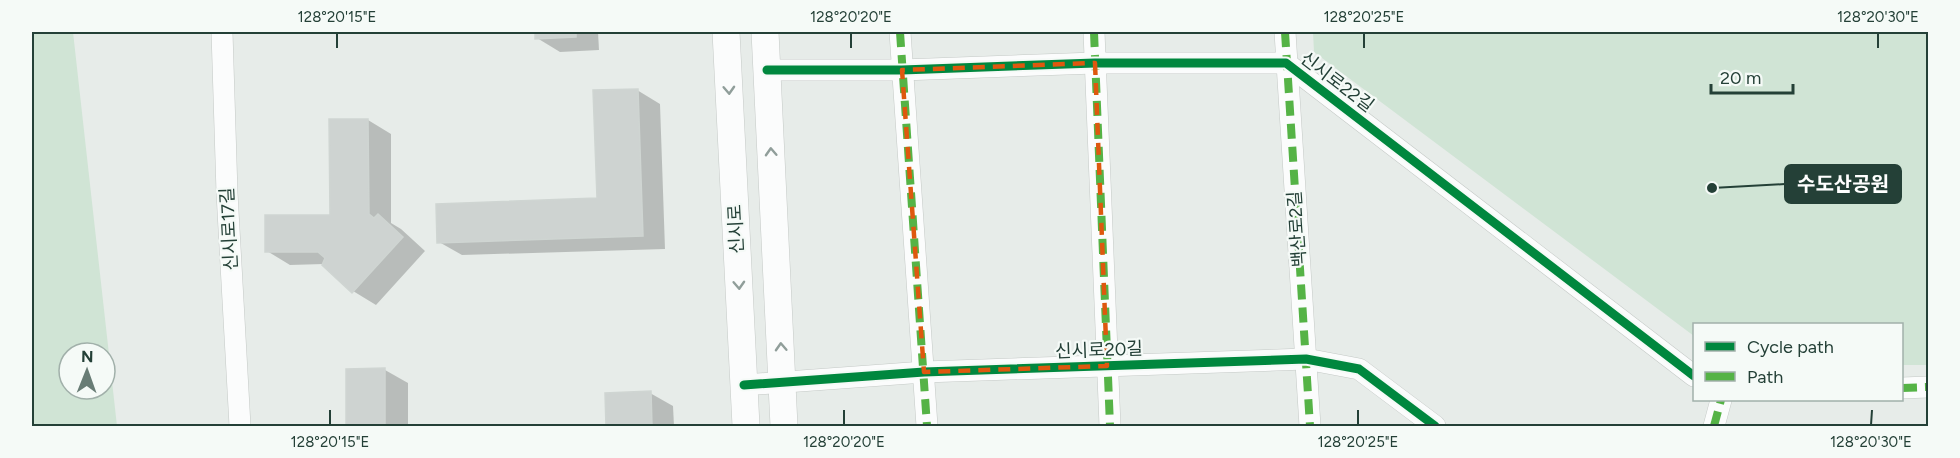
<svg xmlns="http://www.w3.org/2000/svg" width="1960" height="458" viewBox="0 0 1960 458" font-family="Figtree,'Noto Sans KR',sans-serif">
<rect width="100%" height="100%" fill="#e7ece9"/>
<g fill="#d0e4d5" fill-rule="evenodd">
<path d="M32,32H73L117,426H32ZM69,353H105V389H69Z"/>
<path d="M1313,32H1928V365H1902V324H1694V336L1314,52Z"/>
</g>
<g fill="#0003">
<path d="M536,32H598L599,50L560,52L537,38Z"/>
<path d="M637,90L660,104L665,249L462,255L439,242L598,200Z"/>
<path d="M331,120H368L391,134V223L401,229L425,251L376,305L353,291L324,264L290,265L267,251L331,217Z"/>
<path d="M348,370H385L408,383V426H348Z"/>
<path d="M650,393L673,406L674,426H608L606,395Z"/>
</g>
<g fill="#ced3d1" stroke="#cfd5d2" stroke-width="1.5">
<path d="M535,32H576V37L535,39Z"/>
<path d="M638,89L643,236L437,243L436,204L597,198L593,90Z"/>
<path d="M329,119H368L369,214L374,218L378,214L403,237L352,293L322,265L325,258L318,252H265V215H330Z"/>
<path d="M385,368V426H346V369Z"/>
<path d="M651,391L652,426H606L605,393Z"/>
</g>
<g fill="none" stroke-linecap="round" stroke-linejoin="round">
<defs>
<g id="minor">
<path d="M222,32L227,193L240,426"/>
<path d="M900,32L927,426"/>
<path d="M1094,32L1110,426"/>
<path d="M1285,32L1310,426"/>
<path d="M767,70H902L1095,63H1286L1694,376"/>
<path d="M744,385L924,372L1306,359L1359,369L1435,426"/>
<path d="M1902,388L1928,387"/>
<path d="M1714,426L1721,400"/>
</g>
<g id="tertiary">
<path d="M726,32L746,426"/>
<path d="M765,32L784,426"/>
</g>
</defs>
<use href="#minor" stroke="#c4c9c6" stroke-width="22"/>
<use href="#tertiary" stroke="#c4c9c6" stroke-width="28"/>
<use href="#minor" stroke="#fbfcfc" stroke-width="21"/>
<use href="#tertiary" stroke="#fbfcfc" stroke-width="27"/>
<g stroke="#55b346" stroke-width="8" stroke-dasharray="15 8" stroke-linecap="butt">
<path d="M900,32L927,426"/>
<path d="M1094,32L1110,426"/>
<path d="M1285,32L1310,426"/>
<path d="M1902,388L1928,387"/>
<path d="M1714,426L1721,400"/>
</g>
<defs>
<g id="cycleway">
<path d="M767,70H902L1095,63H1286L1694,376"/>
<path d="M744,385L924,372L1306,359L1359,369L1435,426"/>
</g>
</defs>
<use href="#cycleway" stroke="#f5faf7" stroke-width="13"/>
<use href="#cycleway" stroke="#00873e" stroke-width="9"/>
</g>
<defs><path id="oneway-chevron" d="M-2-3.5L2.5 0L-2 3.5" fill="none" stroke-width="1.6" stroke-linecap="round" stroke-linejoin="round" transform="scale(1.5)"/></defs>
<g stroke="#909e9a">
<use href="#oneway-chevron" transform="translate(729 90) rotate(87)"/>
<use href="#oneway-chevron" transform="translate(771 152) rotate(-93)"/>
<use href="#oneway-chevron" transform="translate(739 285) rotate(87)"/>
<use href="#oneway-chevron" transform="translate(781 347) rotate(-93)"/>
</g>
<path fill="none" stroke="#de580e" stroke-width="4.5" stroke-dasharray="12 8" stroke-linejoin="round" d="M1095,63L1107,366L924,372L902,70Z"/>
<path fill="none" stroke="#244037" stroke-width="2" d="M337,48V33M851,48V33M1364,48V33M1878,48V33M330,425V410M844,425V410M1358,425V410M1871,425L1872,410"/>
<g text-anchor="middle" stroke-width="4.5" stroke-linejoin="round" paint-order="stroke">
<g font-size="18" fill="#244037" stroke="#f5faf7">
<text transform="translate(1337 82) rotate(37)" y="6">신시로22길</text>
<text transform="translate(229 229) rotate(-93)" y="6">신시로17길</text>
<text transform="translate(736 229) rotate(-93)" y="6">신시로</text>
<text transform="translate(1297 229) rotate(-94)" y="6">백산로2길</text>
<text transform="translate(1099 350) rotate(-2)" y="6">신시로20길</text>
</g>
</g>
<path fill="none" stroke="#244037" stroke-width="2" d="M1712 188L1785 184"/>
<circle fill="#244037" stroke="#f5faf7" stroke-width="2" cx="1712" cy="188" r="6"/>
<rect fill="#244037" stroke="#244037" stroke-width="2" x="1785" y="165" width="116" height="38" rx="6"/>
<g font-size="20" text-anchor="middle" font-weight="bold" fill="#fff">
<text x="1843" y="191">수도산공원</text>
</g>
<rect width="1960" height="458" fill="none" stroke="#f5faf7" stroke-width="66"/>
<rect x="1693" y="323" width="210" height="78" fill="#f5faf7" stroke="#a1b0aa" stroke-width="1.5"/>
<rect x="1705" y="342" width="30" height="9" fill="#00873e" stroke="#a1b0aa" stroke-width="1.5"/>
<text x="1747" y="353" font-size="18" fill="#244037">Cycle path</text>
<rect x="1705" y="372" width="30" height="9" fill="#55b346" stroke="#a1b0aa" stroke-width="1.5"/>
<text x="1747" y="383" font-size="18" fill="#244037">Path</text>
<g transform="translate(87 371) rotate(1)"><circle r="28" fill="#f5faf7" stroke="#a1b0aa" stroke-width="1.5"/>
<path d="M0-4.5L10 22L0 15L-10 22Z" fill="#687c75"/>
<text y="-9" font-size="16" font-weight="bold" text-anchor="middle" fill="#244037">N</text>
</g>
<path d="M1711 84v9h82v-9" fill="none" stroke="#244037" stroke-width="3"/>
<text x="1720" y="84" font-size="18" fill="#244037" stroke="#f5faf7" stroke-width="4.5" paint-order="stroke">20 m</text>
<rect x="33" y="33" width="1894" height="392" fill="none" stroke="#244037" stroke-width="2"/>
<g font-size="15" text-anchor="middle" fill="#244037">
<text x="337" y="22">128°20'15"E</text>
<text x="851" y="22">128°20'20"E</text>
<text x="1364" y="22">128°20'25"E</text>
<text x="1878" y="22">128°20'30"E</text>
<text x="330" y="447">128°20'15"E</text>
<text x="844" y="447">128°20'20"E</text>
<text x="1358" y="447">128°20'25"E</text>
<text x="1871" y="447">128°20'30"E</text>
</g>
</svg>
